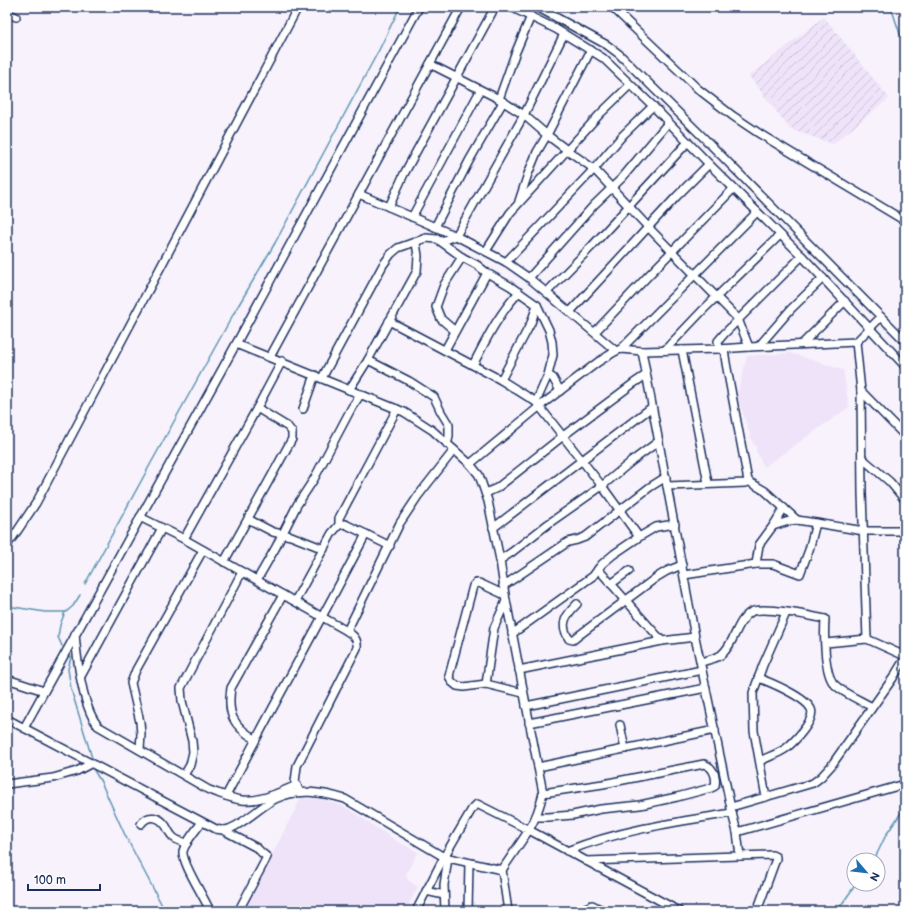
<svg xmlns="http://www.w3.org/2000/svg" width="912" height="918" viewBox="0 0 912 918" font-family="'Balsamiq Sans',sans-serif">
<defs>
<pattern id="industrial-furrows" width="10" height="10" patternUnits="userSpaceOnUse"><rect width="10" height="10" fill="#eee3f8"/><path d="M-1 1l2-2M0 10L10 0M9 11l2-2" fill="none" stroke="#ccc3d7"/></pattern>
</defs>
<rect width="100%" height="100%" fill="#f7f2fc"/>
<filter id="ink" filterUnits="userSpaceOnUse"><feTurbulence type="fractalNoise" baseFrequency=".025" numOctaves="2"/><feDisplacementMap in="SourceGraphic" scale="8" xChannelSelector="R" yChannelSelector="G"/><feConvolveMatrix kernelMatrix="1 2 1 2 8 2 1 2 1" color-interpolation-filters="sRGB"/></filter>
<g filter="url(#ink)">
<g fill="#eee3f8">
<path d="M790,353L843,370L849,407L764,467L756,451V446L753,443L737,396L747,356Z"/>
<path d="M301,798L322,799L347,808L398,842L418,852L406,874L408,880L418,887L405,911H244V909Z"/>
</g>
<path fill="url(#industrial-furrows)" d="M824,17L889,98L833,144L790,129L749,76Z"/>
<g fill="none" stroke-linecap="round" stroke-linejoin="round">
<g stroke="#5d94b0" stroke-width="1.5">
<path d="M891,7L905,49"/>
<path d="M85,584L151,463L234,313L275,243L379,50L400,7"/>
<path d="M7,606L45,612H66L73,606L80,595"/>
<path d="M62,646L58,637L60,625L65,612"/>
<path d="M69,654L71,657L68,669L71,689L92,758"/>
<path d="M92,767L101,782L125,835L165,911"/>
<path d="M874,860L886,835L905,807"/>
<path d="M837,911L856,884"/>
</g>
<defs>
<g id="minor">
<path d="M511,7L556,29L603,58L653,106L709,164L802,256L905,366"/>
<path d="M537,7L607,45L619,54L709,143L905,341"/>
<path d="M612,7L698,89L733,116L760,134L905,221"/>
<path d="M7,13L16,17"/>
<path d="M591,50L547,135L567,150L594,169L649,228L738,319L749,347"/>
<path d="M430,64L499,99L524,115L547,135L537,152L528,174L519,201"/>
<path d="M499,99L515,54L531,16"/>
<path d="M359,194L456,236L506,262L529,278L616,351"/>
<path d="M389,207L404,174L495,7"/>
<path d="M412,217L480,91"/>
<path d="M435,227L469,161L503,102"/>
<path d="M441,241L456,236L524,115L564,34"/>
<path d="M486,251L510,213L600,114L630,85"/>
<path d="M506,262L594,169L623,135L653,106"/>
<path d="M529,278L594,205L622,178L668,123"/>
<path d="M547,292L592,246L688,142"/>
<path d="M570,312L676,197L709,164"/>
<path d="M389,321L501,380L536,402L602,486L639,537"/>
<path d="M455,331L441,319L436,307L444,285L462,257"/>
<path d="M595,332L647,277L733,189"/>
<path d="M856,342L861,391L862,493L867,639"/>
<path d="M236,344L419,7"/>
<path d="M802,344L845,301"/>
<path d="M759,346L791,309L823,278"/>
<path d="M621,349L757,212"/>
<path d="M719,349L718,341L724,334L802,256"/>
<path d="M445,350L487,273"/>
<path d="M665,350L703,310L780,235"/>
<path d="M682,350L708,483"/>
<path d="M642,351L695,637L732,813L737,832L740,856"/>
<path d="M270,357L461,7"/>
<path d="M368,360L409,381L434,397L441,412L449,425V437L447,444"/>
<path d="M473,365C487,338 498,315 519,292"/>
<path d="M548,375L553,378L560,391"/>
<path d="M322,378L383,265L391,254L398,248L426,238L437,239L462,257L477,265L487,273L510,286L537,305L549,330L552,342L553,355L548,375L536,402"/>
<path d="M501,380L531,323L537,305"/>
<path d="M349,390L368,360L417,271L418,256L416,243"/>
<path d="M861,391L905,436"/>
<path d="M303,409L315,375"/>
<path d="M863,459L890,482L905,500"/>
<path d="M470,464L540,406L598,362L616,351L621,349L642,351L719,349L749,347L856,342L881,317"/>
<path d="M748,481L765,491L797,520"/>
<path d="M667,486L746,483L748,481L726,363L724,349"/>
<path d="M486,493L497,488L563,436L634,383L646,375"/>
<path d="M140,517L184,539L347,631C354,636 358,639 357,648L297,766L295,782L300,792"/>
<path d="M248,519L273,532L291,536L324,549"/>
<path d="M339,525V518L397,409"/>
<path d="M773,526L784,508"/>
<path d="M493,528L652,407"/>
<path d="M184,539L257,408L282,361"/>
<path d="M7,545L18,530L36,503L298,7"/>
<path d="M500,560L512,552L548,524L602,486L632,461L659,441"/>
<path d="M224,562L292,439V432L288,427L257,408"/>
<path d="M756,564L759,545L773,526L789,521L797,520L816,523"/>
<path d="M598,569L662,641"/>
<path d="M684,575L756,564H773L800,574L809,550L816,523L864,531H905"/>
<path d="M257,580L276,547L297,505L314,479L352,407L361,394"/>
<path d="M611,584L629,571"/>
<path d="M503,586L568,542L577,540L585,537L650,487L666,477"/>
<path d="M505,595L479,583H476L473,586L449,676L452,682L457,686L464,687L486,684L523,693"/>
<path d="M295,601L332,533L339,525L345,524L390,546"/>
<path d="M577,604C566,615 559,624 569,639L573,640L578,636L657,577L667,571L682,565"/>
<path d="M347,631L400,523L418,496L454,450"/>
<path d="M75,634C77,659 82,707 98,726L209,790C219,793 231,799 242,800C261,802 280,792 297,785"/>
<path d="M512,634L593,576L602,564L614,554L639,537L656,527L675,524"/>
<path d="M826,643L867,639L905,656"/>
<path d="M701,662C707,660 715,659 721,655C735,644 736,621 751,612C762,606 811,616 825,619C824,635 824,673 834,684C844,694 860,700 872,707"/>
<path d="M519,670L662,641L695,637"/>
<path d="M81,676L162,528"/>
<path d="M758,678C770,682 805,697 811,709C816,720 793,743 785,749C777,754 768,757 760,761"/>
<path d="M7,679L44,691"/>
<path d="M486,684L494,628L506,601"/>
<path d="M526,706L702,670"/>
<path d="M7,719L216,829C221,830 224,831 229,829C242,825 261,806 275,799C298,788 322,792 345,799L444,857L502,870L508,911"/>
<path d="M529,723L706,688"/>
<path d="M620,725L625,749"/>
<path d="M24,728L236,344L404,412L432,430L470,464L479,475L488,501L500,560L505,595L543,793C540,807 536,818 529,830L679,911"/>
<path d="M255,739C233,726 227,714 231,688L283,595"/>
<path d="M140,749L141,734L140,722L131,683L136,670L203,550"/>
<path d="M538,767L715,730"/>
<path d="M184,775L190,765L193,752L192,741L182,701L181,688L242,572"/>
<path d="M7,784L53,778L77,771L92,763"/>
<path d="M226,796C272,708 320,622 366,534"/>
<path d="M766,797L754,731L753,693L763,665L786,613"/>
<path d="M731,807L813,783L821,777L831,766L893,678L905,658"/>
<path d="M537,817H548L573,815L601,809L640,805L677,797L711,788L715,786C717,776 713,767 704,764L603,784L543,793"/>
<path d="M202,822C196,830 186,841 183,851C181,862 205,898 210,911"/>
<path d="M141,824C148,814 159,816 166,826C168,830 170,834 173,837C177,841 182,842 187,843"/>
<path d="M223,830L257,848L262,853L267,857L241,906V911"/>
<path d="M737,832L905,784"/>
<path d="M567,851C620,830 676,822 732,813"/>
<path d="M586,861L772,855L776,857V859L757,911"/>
<path d="M426,891L444,895"/>
<path d="M416,911L444,857L472,809L477,804L529,830L502,870"/>
<path d="M445,911L444,885L448,858"/>
<path d="M468,911L469,863"/>
<path d="M579,911L592,905L604,911"/>
</g>
</defs>
<use href="#minor" stroke="#1b2f5e" stroke-width="10"/>
<use href="#minor" stroke="#fff" stroke-width="7"/>
</g>
</g>
<rect width="912" height="918" fill="none" stroke="#fff" stroke-width="24"/>
<rect x="12" y="12" width="888" height="894" fill="none" stroke="#1b2f5e" stroke-width="1.5" filter="url(#ink)"/>
<g transform="translate(866 872) rotate(118)"><circle r="19" fill="#ffffff" stroke="#a4acbf"/>
<path d="M0-3L7 15L0 10L-7 15Z" fill="#1f6fb2"/>
<text y="-6" font-size="11" font-weight="bold" text-anchor="middle" fill="#1b2f5e">N</text>
</g>
<path d="M28 884v6h72v-6" fill="none" stroke="#1b2f5e" stroke-width="2"/>
<text x="34" y="884" font-size="12" fill="#1b2f5e" stroke="#ffffff" stroke-width="3" paint-order="stroke">100 m</text>
</svg>
